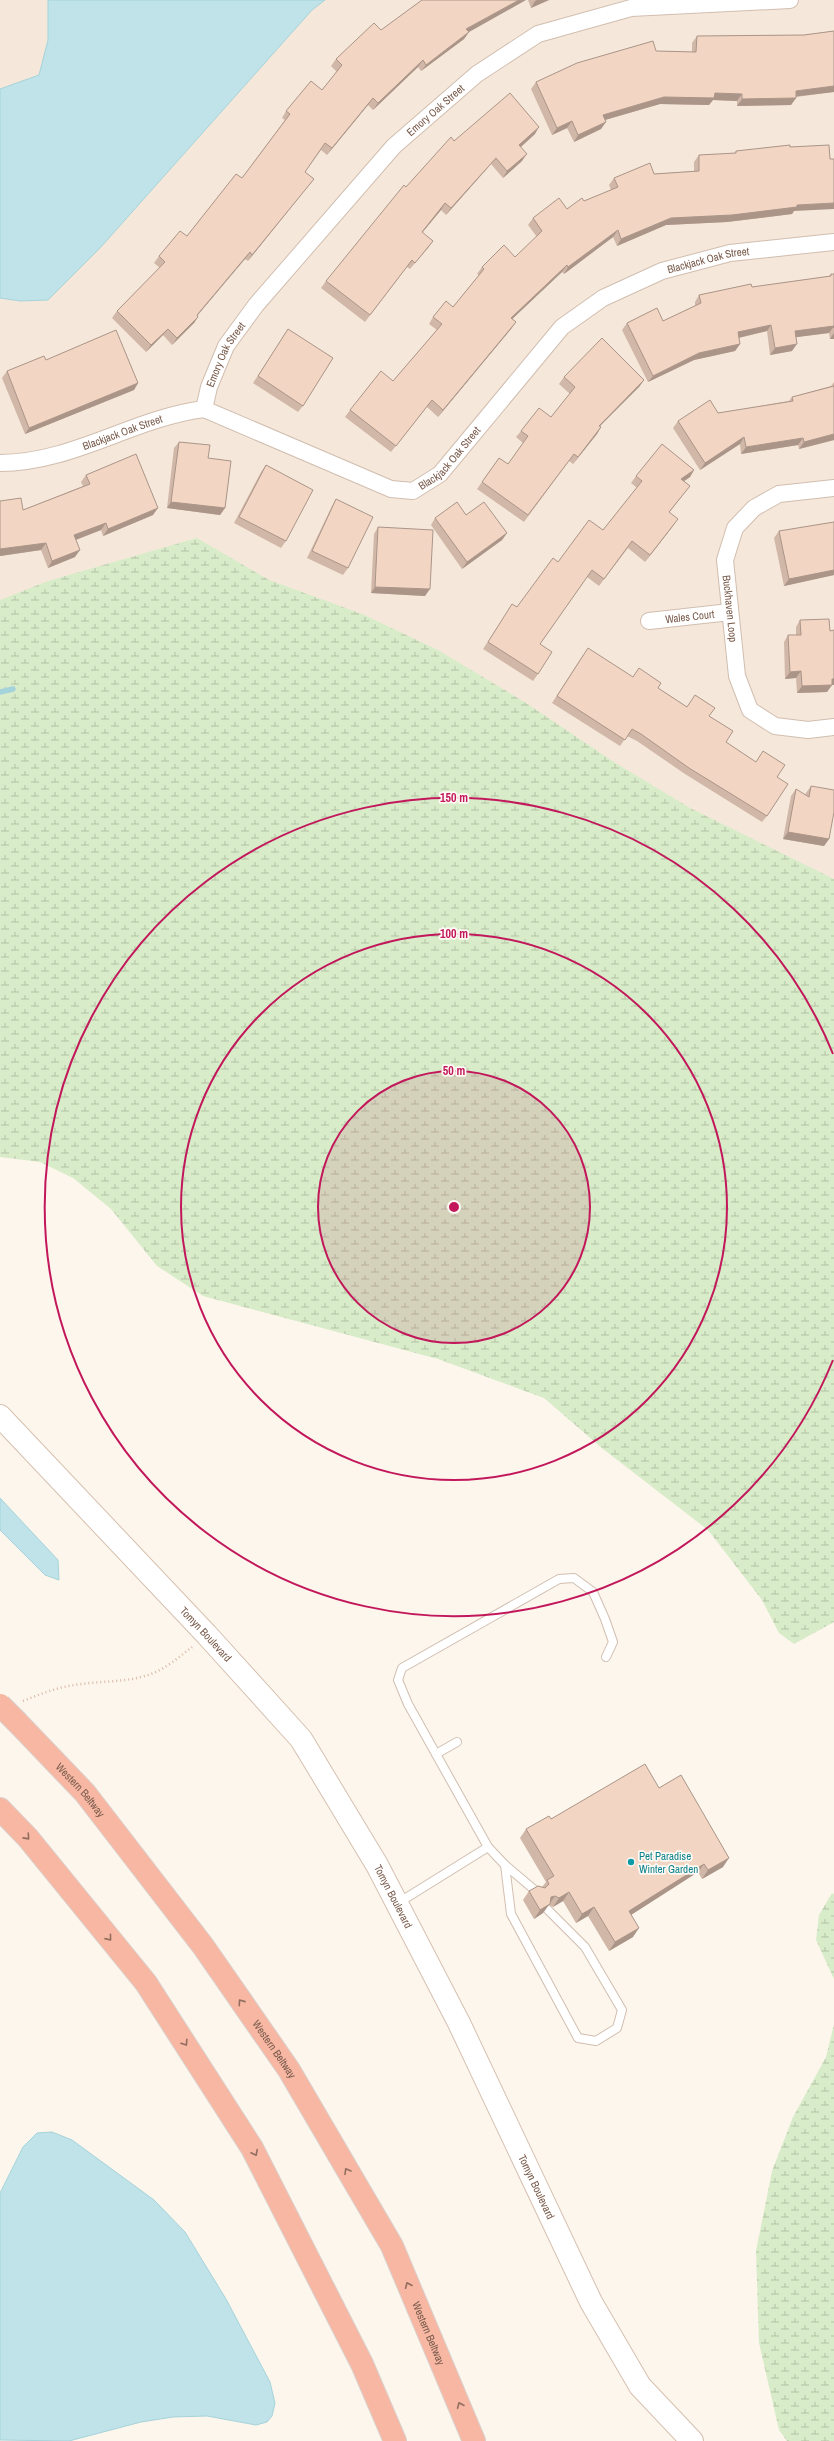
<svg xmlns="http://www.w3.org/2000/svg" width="834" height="2441" viewBox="0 0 834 2441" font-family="'Archivo Narrow',sans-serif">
<defs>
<pattern id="wetland-marsh" width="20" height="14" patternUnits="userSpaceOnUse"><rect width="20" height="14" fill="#d8ecc9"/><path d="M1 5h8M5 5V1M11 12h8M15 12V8" fill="none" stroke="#b4c2a5"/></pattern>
</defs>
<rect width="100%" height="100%" fill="#fdf6ec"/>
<path fill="#f5e8da" d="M0,0H834V1249L0,717Z"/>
<g fill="url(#wetland-marsh)">
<path d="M197,538L269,580L362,614L438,650L526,703L614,762L690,808L834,879V1622L794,1644L779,1633L762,1600L708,1530L603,1449L544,1398L438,1359L203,1296L157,1266L111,1209L73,1178L40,1162L0,1157V600L48,581Z"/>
<path d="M832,1893L834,1894V1979L816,1940L819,1915Z"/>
<path d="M834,2024V2441H787L779,2430L759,2343L756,2251L772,2171L793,2117L826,2057Z"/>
</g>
<g fill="#bfe3e8" stroke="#a5d3da">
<path d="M48,0H325L312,10L100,248L48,300L20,301L0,298V89L39,75L48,40Z"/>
<path d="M0,1498L58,1560L59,1580L45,1575L0,1530Z"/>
<path d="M52,2132L72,2140L154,2200L185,2232L226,2299L270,2382L275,2403L272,2416L267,2422L256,2425L207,2416L173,2417L141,2422L69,2441L0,2440V2193L23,2147L37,2133Z"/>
</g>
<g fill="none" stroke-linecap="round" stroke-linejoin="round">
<path stroke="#a5d3da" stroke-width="5.5" d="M0,692L13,689"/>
<defs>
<g id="lane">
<path d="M436,1754L457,1742"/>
<path d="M488,1847L408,1704L398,1680L402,1668L559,1579L574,1578L593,1592L605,1619L613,1642L606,1657"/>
<path d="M505,1865L511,1914L578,2038L596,2041L617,2028L622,2010L585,1947L548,1910"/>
<path d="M398,1903L488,1847L505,1865L537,1892"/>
</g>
<g id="street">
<path id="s1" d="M204,409L209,387L226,346L256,305L394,146L477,74L538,34L631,8L790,0"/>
<path id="s2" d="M0,463C72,463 134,418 204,409L391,489L413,491L440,474L562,327L603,298L662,271L730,253L834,242"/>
<path id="s3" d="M834,488L779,494L754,508L735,528L725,560L737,676L750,710L775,726L808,730L834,727"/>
<path id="s4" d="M649,621L730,612"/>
</g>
<g id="secondary">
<path id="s5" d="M0,1416L207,1635L301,1739L377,1865L459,2023L591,2302L640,2386L692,2441"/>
</g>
<g id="highway">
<path id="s6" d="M17,1722L85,1793L203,1946L289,2070L392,2246L474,2441"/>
<path d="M0,1809L28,1838L146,1983L252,2148L362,2364L395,2441"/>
</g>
</defs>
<use href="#lane" stroke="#d1beb0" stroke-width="10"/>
<use href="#street" stroke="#d1beb0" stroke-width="18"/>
<use href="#secondary" stroke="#d6c0b0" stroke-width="24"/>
<use href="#highway" stroke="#dad1cd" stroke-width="24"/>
<path stroke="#d9b8a5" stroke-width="2.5" stroke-dasharray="1 3" stroke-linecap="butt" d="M23,1701C43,1693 61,1686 82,1684C103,1681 124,1682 145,1676C163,1671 178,1658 192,1647"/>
<use href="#lane" stroke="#fff" stroke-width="8"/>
<use href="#street" stroke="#fff" stroke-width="16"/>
<use href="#secondary" stroke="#fff" stroke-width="22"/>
<use href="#highway" stroke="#f7b7a3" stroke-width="22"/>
<defs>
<path id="highway-bridge" d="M0,1705L17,1722"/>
</defs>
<use href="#highway-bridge" stroke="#dad1cd" stroke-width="24" stroke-linecap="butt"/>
<use href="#highway-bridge" stroke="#f7b7a3" stroke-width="22"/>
</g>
<g fill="#d1b7a8">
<path d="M528,0H549L531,8Z"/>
<path d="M381,30L469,32L464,39L421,71L418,67L373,110L368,105L327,155L321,150L305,172L314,179L309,185L248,261L245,259L197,315L198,317L194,323L172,345L163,335L146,352L112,318L117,311L160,268L154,263L159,256L187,236L242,178L285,120L282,118L286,111L322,90L337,72L331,66L336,59Z"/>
<path d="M834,31V92L796,97V98L791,105L737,106V101L713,100L709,105L660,104L605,120L601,129L574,142L567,128L552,135L531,89L536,82L656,51L692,52V43L697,36L804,35Z"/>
<path d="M535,134L521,147L522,161L503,178L491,164L446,215L441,210L422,233L433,241L410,269L407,267L365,322L321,288L326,281L454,141Z"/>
<path d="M736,151L794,211L792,214L727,222L666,225L617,246L613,237L564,274L562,272L512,319L516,322L511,329L438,417L427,407L391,452L345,417L350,410L393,381L437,330L429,324L433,317L453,307L479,275L477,274L482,267L515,257L537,237L528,225L533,218L567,209L584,201L611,190L609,185L614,178L654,174L694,171V162L699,155L734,154Z"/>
<path d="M831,274H834V339H830L829,333L796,337L792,351L770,355L767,331L739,338L740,344L735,351L694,360L648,382L622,330L627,323L663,321L695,306V302L699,295L829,276Z"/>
<path d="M284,336L303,406L298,412L253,383Z"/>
<path d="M46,360L138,383L134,390L25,434L2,378L7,371Z"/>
<path d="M564,377L644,380L639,387L600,426L601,427L597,434L573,464L569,461L524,522L477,489L499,458L508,464L523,443L516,437L521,431L551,417L570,394L559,384Z"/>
<path d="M834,382V440L799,449L798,445L741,454L740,444L700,470L673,428L678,421L789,401L792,397L831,386Z"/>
<path d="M179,442L208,458L225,508L220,515L167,508L174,448Z"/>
<path d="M266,465L286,541L281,548L234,523L261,472Z"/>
<path d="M694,470L690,477L684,481L690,486L669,513L673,526L645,562L628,548L599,586L587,577L540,644L538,674L533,681L483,649L508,611L517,607L558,562L603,530L637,488L631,483L636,476Z"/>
<path d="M86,475L153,515L103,536L101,530L76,540L75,557L48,568L41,550L0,556V501L23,510L83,486L81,482Z"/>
<path d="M336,499L348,568L343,575L307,558L332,506Z"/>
<path d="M435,518L507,533L502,540L462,569L431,525Z"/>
<path d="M834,522V575L784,586L774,538L779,531Z"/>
<path d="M378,527L425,596L371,593L374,534Z"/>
<path d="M800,620L830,631L834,630V685H832L827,692L797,693L796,678L785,679L784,642L788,635H796V627Z"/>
<path d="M583,655L658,688L687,707L709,716L726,742L777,777L767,816L762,822L685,774L637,741L627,736L620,746L552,703Z"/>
<path d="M811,786L829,839L824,846L783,839L791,796L796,789L805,795L806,793Z"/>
<path d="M659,1788L723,1867L702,1879L698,1872L631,1915L633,1937L609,1951L588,1916L576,1923L563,1901L553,1907L549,1905L543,1913L534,1919L523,1900L529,1891L542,1887L546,1882L520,1838L526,1829L551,1819Z"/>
</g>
<g fill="#aa9588">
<path d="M519,0H526L462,36L466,29Z"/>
<path d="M537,0H549L531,8L535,1Z"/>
<path d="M469,32L464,39L421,71L426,65Z"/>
<path d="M423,60L418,67L373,110L378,103Z"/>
<path d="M834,86V92L791,97L796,91Z"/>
<path d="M715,93L742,94L737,101L713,100L709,105L660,104L598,122L603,115L664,97Z"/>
<path d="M373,98L368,105L327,155L332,148Z"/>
<path d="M796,98L791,105L737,106L742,99Z"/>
<path d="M572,121L567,128L552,135L557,128Z"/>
<path d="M606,122L601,129L574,142L578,135Z"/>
<path d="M539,127L535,134L515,152L519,145Z"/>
<path d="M527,154L522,161L503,178L507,171Z"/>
<path d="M496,158L491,164L446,215L451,208Z"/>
<path d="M314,179L309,185L248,261L252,255Z"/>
<path d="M445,203L441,210L417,239L422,232Z"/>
<path d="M834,203V209L794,211L792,214L727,222L666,225L617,246L621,239L671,218L797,205Z"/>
<path d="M618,230L613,237L564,274L568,267Z"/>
<path d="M433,241L428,248L410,269L415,263Z"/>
<path d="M250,252L245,259L192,322L197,315Z"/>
<path d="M567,265L562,272L506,325L511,318Z"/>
<path d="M198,317L194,323L172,345L177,338Z"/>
<path d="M516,322L511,329L438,417L443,410Z"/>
<path d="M771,325L767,331L733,339L738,332Z"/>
<path d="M834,326L829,333L790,338L795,331Z"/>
<path d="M168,329L163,335L146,352L151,345Z"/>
<path d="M834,333V339H830Z"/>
<path d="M740,344L735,351L694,360L648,382L653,376L699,353Z"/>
<path d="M797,344L792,351L770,355L775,348Z"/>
<path d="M644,380L639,387L594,432L599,426Z"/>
<path d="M138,383L134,390L25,434L29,428Z"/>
<path d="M601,427L597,434L573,464L578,457Z"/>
<path d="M834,434V440L799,449L804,442Z"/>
<path d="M744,437L740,444L700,470L705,463Z"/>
<path d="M803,438L798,445L741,454L746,447Z"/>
<path d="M694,470L690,477L677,486L681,479Z"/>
<path d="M171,502L225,508L220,515L167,508Z"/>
<path d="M158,508L153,515L103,536L108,529Z"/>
<path d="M678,519L673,526L645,562L650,555Z"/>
<path d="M106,523L101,530L70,542L74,535Z"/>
<path d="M507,533L502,540L462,569L467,562Z"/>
<path d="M46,543L41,550L0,556V549Z"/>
<path d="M80,550L75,557L48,568L52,561Z"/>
<path d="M834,570V575L784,586L789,579Z"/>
<path d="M375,587L430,589L425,596L371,593Z"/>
<path d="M801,671L796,678L785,679L790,672Z"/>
<path d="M832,679H834V685H832L827,692L797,693L802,686Z"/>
<path d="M788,832L829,839L824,846L783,839Z"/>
<path d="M729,1858L723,1867L702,1879L708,1870Z"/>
<path d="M704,1864L698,1872L623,1920L629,1911Z"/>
<path d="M569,1892L563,1901L553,1907L559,1898Z"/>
<path d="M555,1896L543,1913L534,1919L540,1910L551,1897Z"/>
<path d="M594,1907L588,1916L576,1923L582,1914Z"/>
<path d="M639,1928L633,1937L609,1951L615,1942Z"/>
</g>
<g fill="#f3d5c3" stroke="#aa9588">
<path d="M422,0H519L466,29L469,32L426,65L423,60L378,103L373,98L332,148L325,143L305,172L314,179L252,255L250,252L197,315L198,317L177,338L168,329L151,345L117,311L165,262L159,256L180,231L187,236L236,174L242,178L290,114L286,111L311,81L322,90L342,65L336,59L374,23L381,30Z"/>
<path d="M834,31V86L796,91V98L742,99V94L715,93L714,98L664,97L603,115L606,122L578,135L572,121L557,128L536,82L577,63L653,41L656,51L696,52L697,36L804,35Z"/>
<path d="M510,93L539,127L519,145L527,154L507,171L496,158L451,208L445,203L422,232L433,241L415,263L412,260L370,315L326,281L404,185L406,187L451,137L454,141Z"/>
<path d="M790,145V147L829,145L830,159H834V203L797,205V207L732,215L671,218L621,239L618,230L568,267L567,265L511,318L516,322L443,410L432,400L396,446L350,410L381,371L393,381L442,324L433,317L446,301L453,307L484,269L482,267L504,245L515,257L542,231L533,218L559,198L567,209L582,198L584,201L618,187L614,178L650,163L654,174L699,171V155L736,153V151Z"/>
<path d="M831,274H834V328V326L795,331L797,344L775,348L771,325L738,332L740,344L699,353L653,376L627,323L657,308L663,321L701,303L699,295L751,284L752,287L831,276Z"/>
<path d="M288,329L333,358L303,406L258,376Z"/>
<path d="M116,330L138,383L29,428L7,371L44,356L46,360Z"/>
<path d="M602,338L644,380L599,426L601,427L578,457L574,454L528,515L482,482L499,458L508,464L528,436L521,431L539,408L551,417L575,387L564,377Z"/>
<path d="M834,386V434L804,442L803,438L746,447L744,437L705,463L678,421L710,400L718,413L793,401L792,397Z"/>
<path d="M179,442L210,445L208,458L231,461L225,508L171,502Z"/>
<path d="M662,444L694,470L681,479L690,486L669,512L678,519L650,555L632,541L604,579L592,570L540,644L552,652L538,674L488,642L512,604L517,607L553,558L558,562L589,520L603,530L642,481L636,476Z"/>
<path d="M136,454L158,508L108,529L106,523L74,535L80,550L52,561L46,543L0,549V501L21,498L23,510L90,484L86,475Z"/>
<path d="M266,465L313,490L286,541L239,517Z"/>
<path d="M336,499L373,517L348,568L312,551Z"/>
<path d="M457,502L466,515L484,502L507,533L467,562L435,518Z"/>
<path d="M834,522V570L789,579L779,531Z"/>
<path d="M378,527L433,530L430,589L375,587Z"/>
<path d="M829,619L830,631L834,630V679H832V685L802,686L801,671L790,672L788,635H801L800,620Z"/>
<path d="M588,648L633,677L639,668L661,683L658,688L687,707L695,695L715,708L709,716L733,731L726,742L756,762L763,751L785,765L777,777L788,784L767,816L689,768L641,734L632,729L625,740L557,696Z"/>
<path d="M811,786L834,790V812L829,839L788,832L796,789L809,797Z"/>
<path d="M645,1764L659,1788L681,1775L729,1858L708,1870L704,1864L629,1911L639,1928L615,1942L594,1907L582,1914L569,1892L559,1898L555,1896L551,1897L550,1904L540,1910L529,1891L538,1886L545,1888L549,1884L547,1880L554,1876L526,1829L549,1816L551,1819Z"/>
</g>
<defs><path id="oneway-chevron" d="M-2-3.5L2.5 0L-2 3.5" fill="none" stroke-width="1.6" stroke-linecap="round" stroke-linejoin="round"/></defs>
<g stroke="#936e5e">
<use href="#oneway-chevron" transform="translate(27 1837) rotate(48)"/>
<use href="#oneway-chevron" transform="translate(109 1938) rotate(51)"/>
<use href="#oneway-chevron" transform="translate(241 2002) rotate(-125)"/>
<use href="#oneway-chevron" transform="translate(185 2043) rotate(57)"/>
<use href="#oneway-chevron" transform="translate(255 2153) rotate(63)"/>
<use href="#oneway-chevron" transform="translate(347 2171) rotate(-120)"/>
<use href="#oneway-chevron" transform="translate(408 2285) rotate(-113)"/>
<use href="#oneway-chevron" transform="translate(460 2405) rotate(-113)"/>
</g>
<circle cx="454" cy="1207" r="136" fill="#c2185b" fill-opacity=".12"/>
<g fill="none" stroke="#c2185b" stroke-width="2">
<circle cx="454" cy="1207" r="136"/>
<circle cx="454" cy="1207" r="273"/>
<path d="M833 1360A409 409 0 1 1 833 1054"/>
</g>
<circle fill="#0f9aa8" stroke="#fffaf3" stroke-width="1.5" cx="631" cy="1862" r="4"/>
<g text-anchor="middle" stroke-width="3.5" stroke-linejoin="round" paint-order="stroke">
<g font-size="11" fill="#7a5c4d" stroke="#fffaf3">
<text dy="4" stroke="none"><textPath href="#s1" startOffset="383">Emory Oak Street</textPath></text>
<text dy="4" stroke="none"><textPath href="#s2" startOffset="823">Blackjack Oak Street</textPath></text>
<text dy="4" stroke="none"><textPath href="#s1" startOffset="59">Emory Oak Street</textPath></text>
<text dy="4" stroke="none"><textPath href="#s2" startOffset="127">Blackjack Oak Street</textPath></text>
<text dy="4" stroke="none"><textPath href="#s2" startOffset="487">Blackjack Oak Street</textPath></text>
<text dy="4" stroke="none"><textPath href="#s3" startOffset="194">Buckhaven Loop</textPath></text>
<text dy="4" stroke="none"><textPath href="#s4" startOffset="41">Wales Court</textPath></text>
<text dy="4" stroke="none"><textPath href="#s5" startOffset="300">Tomyn Boulevard</textPath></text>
<text dy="4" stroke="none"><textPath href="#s6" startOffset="93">Western Beltway</textPath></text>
<text dy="4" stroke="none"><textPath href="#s5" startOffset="624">Tomyn Boulevard</textPath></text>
<text dy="4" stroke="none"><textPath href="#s6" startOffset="417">Western Beltway</textPath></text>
<text dy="4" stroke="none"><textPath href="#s5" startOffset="948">Tomyn Boulevard</textPath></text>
<text dy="4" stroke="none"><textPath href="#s6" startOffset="741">Western Beltway</textPath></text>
</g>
<g font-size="11" fill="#0d838f" stroke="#fffaf3" text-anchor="start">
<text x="639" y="1860">Pet Paradise<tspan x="639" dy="13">Winter Garden</tspan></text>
</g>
</g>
<circle cx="454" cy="1207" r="6" fill="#c2185b" stroke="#fffaf3" stroke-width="2"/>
<g font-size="12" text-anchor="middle" font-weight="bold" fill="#c2185b" stroke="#fffaf3" stroke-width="3.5" stroke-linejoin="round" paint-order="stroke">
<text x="454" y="802">150 m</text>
<text x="454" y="938">100 m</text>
<text x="454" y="1075">50 m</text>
</g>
</svg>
